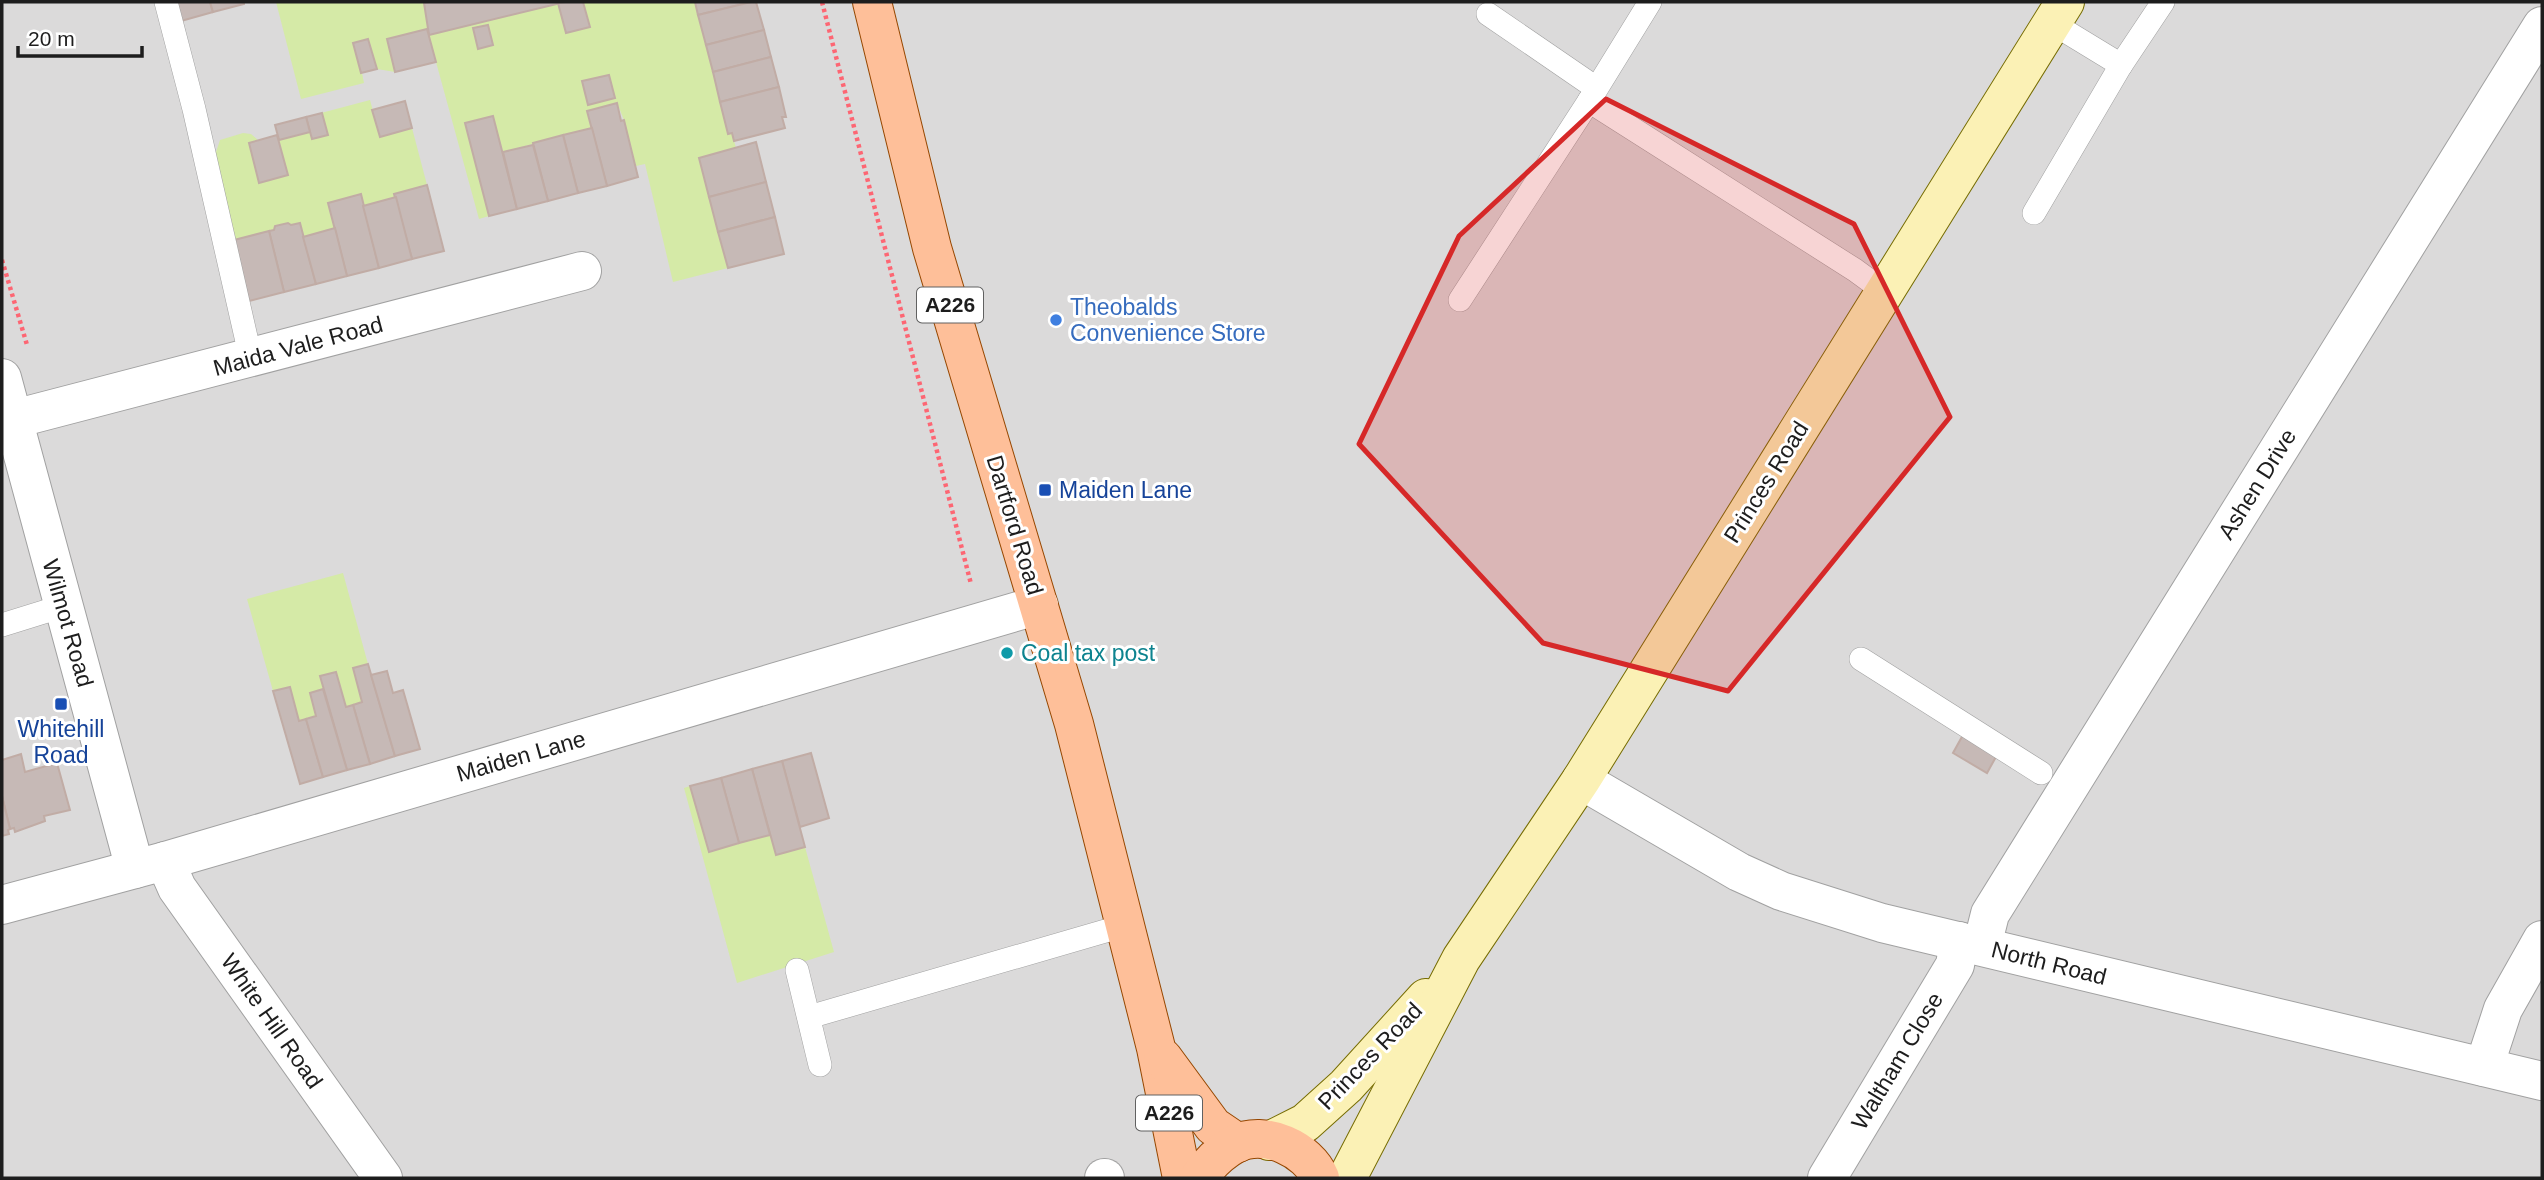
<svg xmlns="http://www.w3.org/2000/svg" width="2544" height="1180" viewBox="0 0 2544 1180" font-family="Arial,sans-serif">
<rect width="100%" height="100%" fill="#efe8e3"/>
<rect fill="#dbdada" x="2" y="2" width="2540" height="1176"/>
<g fill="#d5eaa7">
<path d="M276,2H424L429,35L565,2H695L728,134L732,133L736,148L699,158L728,268L673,282L645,164L636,166L624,120L617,103L587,111L592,128L503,152L493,116L465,123L489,216L479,219L436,62L395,72L377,69L362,73L364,83L301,99Z"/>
<path d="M370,100L380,137L412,128L427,185L395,194L396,197L335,228L303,237L288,223L276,226L274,230L234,240L214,158L220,140L243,133L251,134L258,140L249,143L259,182L287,175L279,140L310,132L306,117Z"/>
<path d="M343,573L368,664L353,668L362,702L346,707L336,672L321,676L323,689L310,693L316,716L299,721L290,687L273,691L247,599Z"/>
<path d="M690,786L709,852L770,835L776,855L805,847L834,952L737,983L684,788Z"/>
</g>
<g fill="#c6b9b6" stroke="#c1aca5" stroke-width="2">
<path d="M176,2H210L213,12L181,21Z"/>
<path d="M210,2H244V4L213,12Z"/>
<path d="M429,2H565L429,35L424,3Z"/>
<path d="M565,2H583L590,27L566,33L558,3Z"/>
<path d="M695,2H751L698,15Z"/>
<path d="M751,2H756L764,30L706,45L698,15Z"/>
<path d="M488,25L493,45L478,49L473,28Z"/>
<path d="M427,29L436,62L395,72L387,39Z"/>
<path d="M764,30L771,57L713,72L706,45Z"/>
<path d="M368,39L377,69L361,73L353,43Z"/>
<path d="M771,57L779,87L720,102L713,72Z"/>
<path d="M609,75L615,98L588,105L582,81Z"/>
<path d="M779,87L786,117H782L785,128L734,141L732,133L728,134L720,102Z"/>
<path d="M405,101L412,128L380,137L372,110Z"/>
<path d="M617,103L621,121L624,120L638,177L607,186L587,111Z"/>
<path d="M322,113L328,135L312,139L306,117Z"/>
<path d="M493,116L517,209L489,216L465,123Z"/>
<path d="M306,117L310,132L279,140L275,125Z"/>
<path d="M592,128L607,186L578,193L563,135Z"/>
<path d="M277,135L288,175L259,183L249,143Z"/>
<path d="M563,135L578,193L548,201L533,143Z"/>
<path d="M756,142L766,182L709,197L699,158Z"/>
<path d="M533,145L548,201L517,209L503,152Z"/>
<path d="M766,182L775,217L718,232L709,197Z"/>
<path d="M427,185L444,251L412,259L394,194Z"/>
<path d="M361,194L379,268L347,276L328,203Z"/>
<path d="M396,197L412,259L379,268L363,206Z"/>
<path d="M775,217L784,254L728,268L718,232Z"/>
<path d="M288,223L291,225L300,223L316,284L284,292L269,231L274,230L275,226Z"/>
<path d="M335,228L347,276L316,284L303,237Z"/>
<path d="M269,231L284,292L249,301L234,240Z"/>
<path d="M368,664L395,756L370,764L353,705L362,702L353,668Z"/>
<path d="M387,671L393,693L403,690L420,749L395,756L371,675Z"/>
<path d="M336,672L346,707L353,705L370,764L347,770L320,676Z"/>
<path d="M290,687L299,721L306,719L323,777L300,784L273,691Z"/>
<path d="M323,689L347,770L323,777L306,719L316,716L310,693Z"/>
<path d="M1963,735L1997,755L1987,773L1953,753Z"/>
<path d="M811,753L829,818L800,827L782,761Z"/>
<path d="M21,754L25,772L57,763L70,810L44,816L45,821L15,832L14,828L10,829L2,796V760Z"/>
<path d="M782,761L805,847L776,855L752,769Z"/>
<path d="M752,769L770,835L739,843L721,778Z"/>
<path d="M721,778L739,843L709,852L690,786Z"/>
<path d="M2,796L10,829L8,830L9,834L2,836Z"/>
</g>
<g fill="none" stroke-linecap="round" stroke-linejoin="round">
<defs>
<g id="lane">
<path d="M166,2L194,109L251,359"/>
<path d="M1650,2L1589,101L1855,270L1885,292"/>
<path d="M1488,14L1596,88"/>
<path d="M2121,65L2163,2"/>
<path d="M2034,213L2121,65L2052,23"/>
<path d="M1460,300L1589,101"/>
<path d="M2,625L63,606"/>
<path d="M1861,659L2041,773"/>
<path d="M797,970L820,1065"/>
<path d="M809,1017L1126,925"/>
</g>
<g id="street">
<path d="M2,378L135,869"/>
<path d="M14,419L582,271"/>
<path d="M1581,780L1739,872L1781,891L1882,923L2542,1081"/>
<path d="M165,861L177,888L383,1178"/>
<path d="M2,905L165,861L1039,605"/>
<path d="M1982,946L1990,914L2542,26"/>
<path d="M2484,1067L2503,1009L2542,940"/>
<path d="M1104,1178H1105"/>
<path d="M1827,1178L1955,965L1959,941"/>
</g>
<g id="secondary">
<path d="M1269,1141L1305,1123L1346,1086L1426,998"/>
<path d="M1347,1178L1461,959L1581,780L2065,2"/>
</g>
<g id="primary">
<path d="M872,2L932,248L1074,724L1156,1048L1182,1178"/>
<path d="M1163,1058L1213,1126L1238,1143"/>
<path d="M1199,1178C1209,1163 1219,1153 1235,1144C1265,1129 1308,1149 1320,1178"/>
</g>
</defs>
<use href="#lane" stroke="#a1a1a1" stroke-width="24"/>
<use href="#street" stroke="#a1a1a1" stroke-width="40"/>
<use href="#secondary" stroke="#766c02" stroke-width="40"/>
<use href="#primary" stroke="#964700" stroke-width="40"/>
<g stroke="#fd6673" stroke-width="4.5" stroke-dasharray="3.5 3.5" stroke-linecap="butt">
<path d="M822,2L971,584"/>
<path d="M2,260L27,345"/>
</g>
<use href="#lane" stroke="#fff" stroke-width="23"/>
<use href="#street" stroke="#fff" stroke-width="38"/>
<use href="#secondary" stroke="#fbf1b5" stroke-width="38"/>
<use href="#primary" stroke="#febf99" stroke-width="38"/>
</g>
<path fill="#d62828" fill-opacity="0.2" stroke="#d62828" stroke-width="5" stroke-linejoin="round" d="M1606,99L1854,224L1950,417L1728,691L1543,643L1359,444L1459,236Z"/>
<circle fill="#3f7fe0" stroke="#fff" stroke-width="2.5" cx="1056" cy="320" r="7"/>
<g fill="#1a4fb4" stroke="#fff" stroke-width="2.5">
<rect x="1038" y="483" width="14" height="14" rx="3.5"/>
<rect x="54" y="697" width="14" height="14" rx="3.5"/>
</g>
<circle fill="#0f9aa8" stroke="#fff" stroke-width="2.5" cx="1007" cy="653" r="7"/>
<g text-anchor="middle" stroke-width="6" stroke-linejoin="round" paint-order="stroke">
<g fill="#fff" stroke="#616161" stroke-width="2">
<rect x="917" y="287.5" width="66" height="35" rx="5"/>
<rect x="1136" y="1095.5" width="66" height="35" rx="5"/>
</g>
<g font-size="21" font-weight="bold" fill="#1d1d1d">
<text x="950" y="312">A226</text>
<text x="1169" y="1120">A226</text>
</g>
<g font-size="23" fill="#366cbe" stroke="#fff" text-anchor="start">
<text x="1070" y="315">Theobalds<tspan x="1070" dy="26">Convenience Store</tspan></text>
</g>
<g font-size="23" fill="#1d1d1d" stroke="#fff">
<text transform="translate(298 346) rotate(-15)" y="8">Maida Vale Road</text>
<text transform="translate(1766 482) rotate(-58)" y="8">Princes Road</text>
<text transform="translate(2257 484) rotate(-58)" y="8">Ashen Drive</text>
<text transform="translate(1015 525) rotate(73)" y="8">Dartford Road</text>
<text transform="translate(68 623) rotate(74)" y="8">Wilmot Road</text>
<text transform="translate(521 756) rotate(-16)" y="8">Maiden Lane</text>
<text transform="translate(2049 963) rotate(14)" y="8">North Road</text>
<text transform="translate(272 1021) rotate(55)" y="8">White Hill Road</text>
<text transform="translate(1370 1056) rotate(-46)" y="8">Princes Road</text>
<text transform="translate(1897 1061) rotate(-59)" y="8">Waltham Close</text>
</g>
<g font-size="23" fill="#164399" stroke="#fff" text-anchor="start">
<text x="1059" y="498">Maiden Lane</text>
<text x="61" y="737" text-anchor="middle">Whitehill<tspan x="61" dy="26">Road</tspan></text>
</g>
<g font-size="23" fill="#0d838f" stroke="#fff" text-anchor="start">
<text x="1021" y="661">Coal tax post</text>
</g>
</g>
<rect width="2544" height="1180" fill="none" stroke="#1d1d1d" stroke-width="7"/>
<path d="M18 46v10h124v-10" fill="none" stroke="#1d1d1d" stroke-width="3.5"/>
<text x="28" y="46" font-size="21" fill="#1d1d1d" stroke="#ffffff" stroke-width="5" paint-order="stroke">20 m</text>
</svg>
